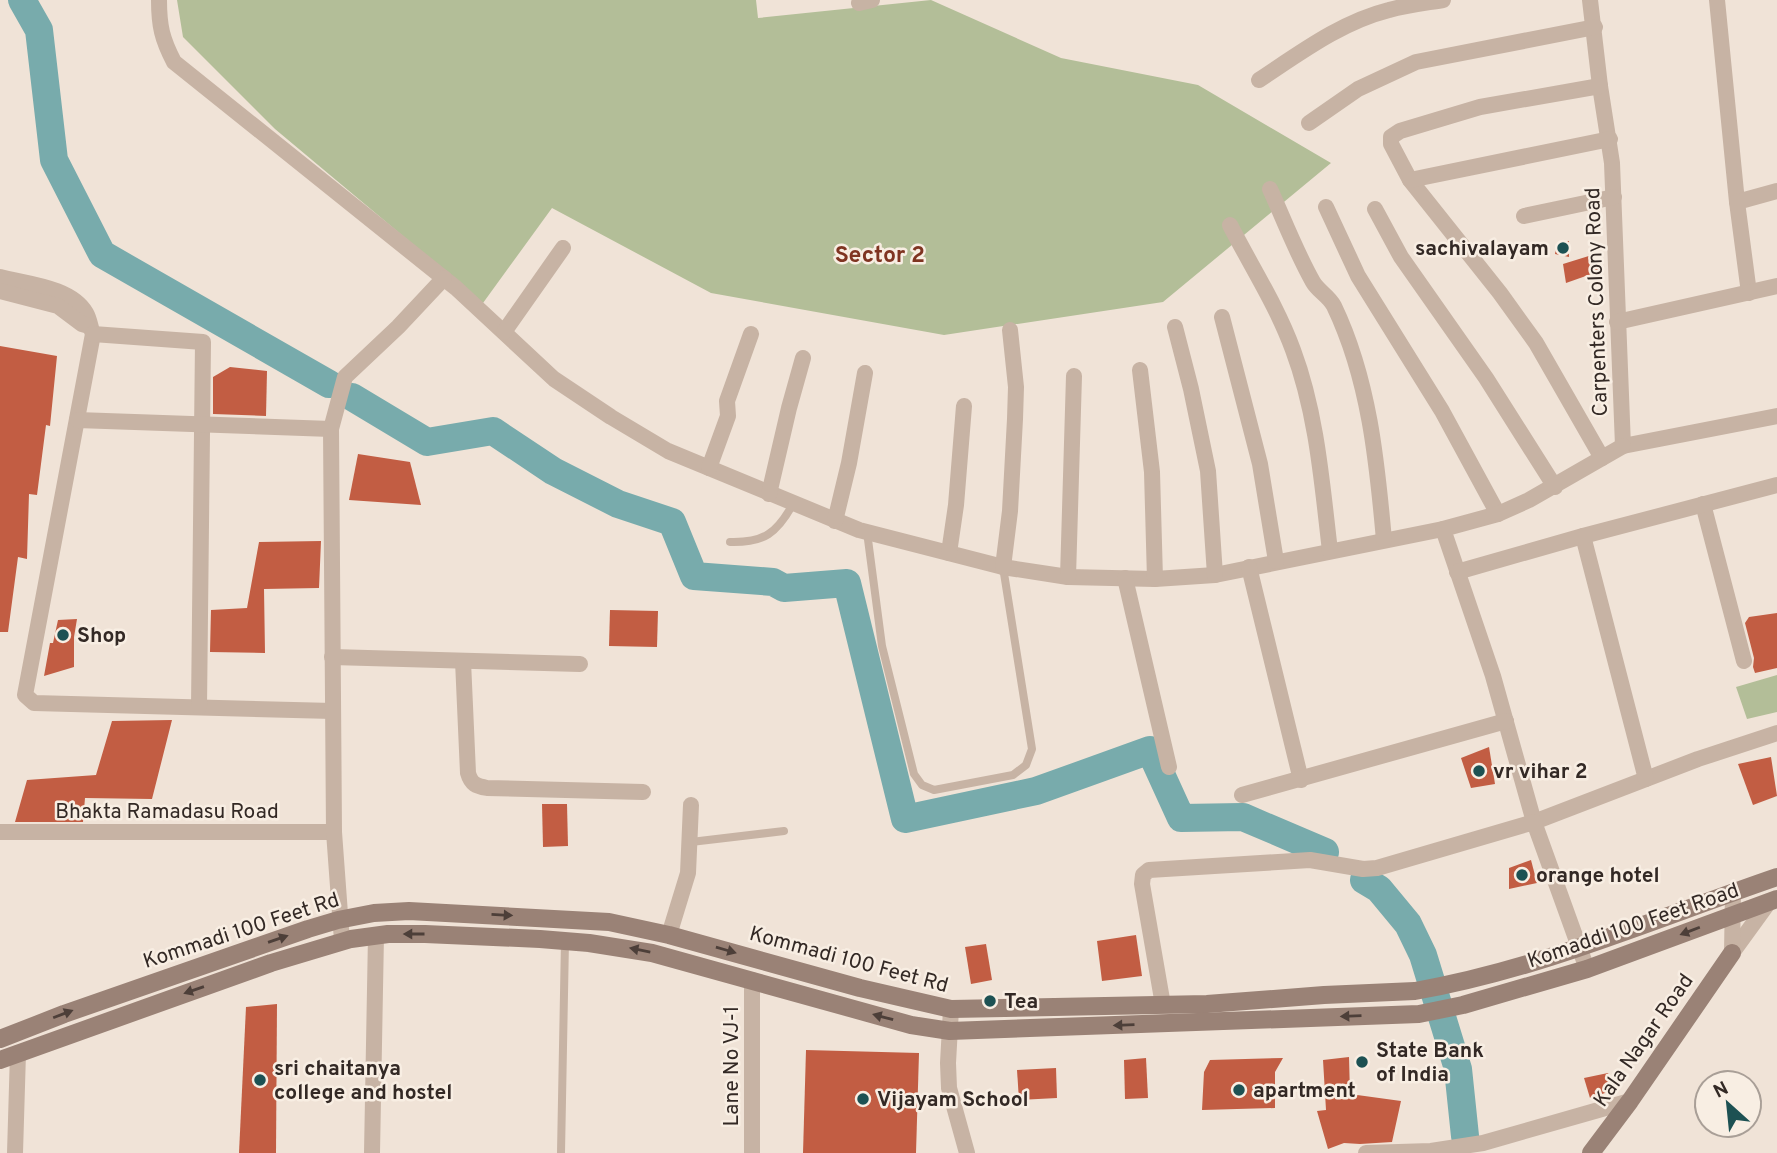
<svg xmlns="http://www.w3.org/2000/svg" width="1777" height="1153" viewBox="0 0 1777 1153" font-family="Overpass,sans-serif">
<rect width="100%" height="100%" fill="#f0e3d7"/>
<g fill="#b3be98">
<path d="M177,0H756L758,18L931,0L1061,58L1198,85L1331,163L1163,302L944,335L711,293L552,208L483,303L275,129L183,37Z"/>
<path d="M1777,675V712L1747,719L1736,687Z"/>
</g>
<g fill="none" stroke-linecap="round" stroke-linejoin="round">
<g stroke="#78abac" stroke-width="28">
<path d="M22,0L39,30L54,160L102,254L329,384"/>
<path d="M352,397L427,442L493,431L553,471L618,504L672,522L694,576L773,582L784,588L847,583L905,819L1036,791L1150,750L1181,818L1243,817L1325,852"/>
<path d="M1364,880L1379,889L1408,924L1423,955L1458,1069L1465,1136"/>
</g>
</g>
<g fill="#c25d43">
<path d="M1569,241V257L1555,254L1557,243Z"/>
<path d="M1592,255L1600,271L1566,283L1563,264Z"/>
<path d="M0,346L57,356L50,426L46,425L37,495L29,494L27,559L18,557L8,632H0Z"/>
<path d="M230,367L267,371L266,416L213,414V377Z"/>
<path d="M358,454L410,462L421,505L349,500Z"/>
<path d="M321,541L319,588L264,589L265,653L210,652L211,610L247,608L259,542Z"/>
<path d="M610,610L658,611L657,647L609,646Z"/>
<path d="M1777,613V668L1755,673L1753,667L1754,658L1745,623L1749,617Z"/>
<path d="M77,619L74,637V667L44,676L50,643H53L58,620Z"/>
<path d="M172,720L152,799L85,798L83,822H15L27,780L96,775L112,721Z"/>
<path d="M1489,747L1495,784L1471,788L1461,758Z"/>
<path d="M1771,757L1777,796L1753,805L1738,764Z"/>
<path d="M542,804H567L568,846L543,847Z"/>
<path d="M1531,860L1537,883L1509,889V868Z"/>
<path d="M1136,935L1142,976L1102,981L1097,941Z"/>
<path d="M986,944L992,980L971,984L965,947Z"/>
<path d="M277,1004L276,1153H239L246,1007Z"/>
<path d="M806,1050L919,1053L916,1153H803Z"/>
<path d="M1349,1057L1350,1094L1401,1101L1392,1142L1360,1144L1344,1143L1328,1149L1317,1111L1326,1110L1323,1060Z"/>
<path d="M1146,1058L1148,1098L1125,1099L1124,1060Z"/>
<path d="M1283,1058L1275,1072V1108L1202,1110L1204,1072L1210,1060Z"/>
<path d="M1056,1068L1057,1098L1019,1100L1017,1070Z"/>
<path d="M1608,1073L1614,1090L1590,1098L1584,1078Z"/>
</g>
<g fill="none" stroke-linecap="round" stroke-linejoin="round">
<g stroke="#c7b3a4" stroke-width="8">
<path d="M867,532L882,646L914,774L922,785L934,790L1013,775L1026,765L1032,749L1003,567"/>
<path d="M730,542C764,543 777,533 793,504"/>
<path d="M691,842L784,831"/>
<path d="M561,1153L565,941"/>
</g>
<g stroke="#c7b3a4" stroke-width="16">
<path d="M159,0C159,26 162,39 174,62L456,288L554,379L611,417L668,451L859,530L1003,567L1068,577L1155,579L1215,575L1443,529"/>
<path d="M1590,0L1600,86L1612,163L1623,446L1777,416"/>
<path d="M1717,0L1737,202"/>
<path d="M859,3L872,0"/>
<path d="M1259,80C1300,53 1341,22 1389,10C1407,5 1425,3 1443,0"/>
<path d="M1600,86L1480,107L1400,131L1391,137V144L1410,180L1500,293L1536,343L1602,458"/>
<path d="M1309,123L1358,89L1416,62L1595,27"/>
<path d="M1410,180L1610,139"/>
<path d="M1270,189C1284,220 1296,252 1313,282C1318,291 1329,296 1334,306C1369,379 1377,461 1384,540"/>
<path d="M1326,207L1358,276L1442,411L1498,514"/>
<path d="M1375,209L1401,257L1486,378L1555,487"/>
<path d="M1524,216L1614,197"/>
<path d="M1230,225C1251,266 1277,306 1293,350C1317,414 1322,484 1330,551"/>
<path d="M0,277C27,284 71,287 86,313C90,320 90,327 93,334L25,695L34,703L333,711"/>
<path d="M0,291L58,306L82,324L89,326"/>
<path d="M1749,293L1737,202L1777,191"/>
<path d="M1222,317L1260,464L1276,561"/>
<path d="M1617,322L1777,286"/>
<path d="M1175,327L1191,389L1208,471L1215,575"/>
<path d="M504,332L563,248"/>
<path d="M93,334L203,342L199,707"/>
<path d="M1140,370L1152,472L1155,579"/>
<path d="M77,420L331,429"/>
<path d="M1623,446L1529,500L1498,514L1443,529L1493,676L1534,822L1698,759L1777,733"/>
<path d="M709,468L728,416L727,401L751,334"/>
<path d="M769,494L789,408L803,358"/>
<path d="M1703,504L1744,661"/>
<path d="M835,521L849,463L865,373"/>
<path d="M1583,536L1646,779"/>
<path d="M949,553L956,505L964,406"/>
<path d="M1003,567L1010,511L1015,419L1016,387L1010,330"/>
<path d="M1249,567L1301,780"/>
<path d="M1457,572L1583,536L1777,485"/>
<path d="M1068,577L1074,376"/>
<path d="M1125,578L1169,767"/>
<path d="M332,657L580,664"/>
<path d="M463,661L468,773C471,784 476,786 487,788L643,792"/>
<path d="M1242,795L1506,721"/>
<path d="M0,832H334"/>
<path d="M669,935L688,873L691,805"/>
<path d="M342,941L334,832L331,429L345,377L398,327L444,278"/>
<path d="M1732,953L1769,902"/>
<path d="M1732,953L1733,892"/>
<path d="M752,980V1153"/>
<path d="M1163,1005L1142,884L1143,875L1149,870L1310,860L1363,869L1377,868L1534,822L1587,969"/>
<path d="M951,1009L948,1063L949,1088L967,1153"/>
<path d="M15,1153L18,1053"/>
<path d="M372,1153L376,935"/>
<path d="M1366,1153L1431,1151L1483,1143L1630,1101"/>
</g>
<g stroke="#9a8276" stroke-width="18">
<path d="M0,1039L64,1014L308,929L338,920L374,913L409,911L609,922L669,935L860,988L951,1009L1207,1004L1324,995L1415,991C1541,969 1657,918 1777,877"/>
<path d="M0,1060L271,963L351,939L388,934H425L540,939L589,943L652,953L911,1025L950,1031L1419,1014L1463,1005L1587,969L1777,899"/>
<path d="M1591,1153L1630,1101L1732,953"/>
</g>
</g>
<defs><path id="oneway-solid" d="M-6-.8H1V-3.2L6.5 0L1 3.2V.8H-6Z" transform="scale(1.75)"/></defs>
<g fill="#4d3f39">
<use href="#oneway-solid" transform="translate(502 915) rotate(3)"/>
<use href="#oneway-solid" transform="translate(1690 931) rotate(159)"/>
<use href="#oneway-solid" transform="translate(414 934) rotate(180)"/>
<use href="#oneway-solid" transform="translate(278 939) rotate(-19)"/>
<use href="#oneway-solid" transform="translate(640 950) rotate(-169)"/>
<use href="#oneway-solid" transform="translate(726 950) rotate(16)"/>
<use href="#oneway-solid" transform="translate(194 990) rotate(161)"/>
<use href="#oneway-solid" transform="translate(63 1014) rotate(-21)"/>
<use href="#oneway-solid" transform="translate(1351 1016) rotate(178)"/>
<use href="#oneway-solid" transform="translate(883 1017) rotate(-165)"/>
<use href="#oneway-solid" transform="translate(1124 1025) rotate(178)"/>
</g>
<g fill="#1d5153" stroke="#f8eee3" stroke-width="2.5">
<circle cx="1563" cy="248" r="7"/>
<circle cx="63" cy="635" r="7"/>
<circle cx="1479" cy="771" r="7"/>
<circle cx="1522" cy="875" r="7"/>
<circle cx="990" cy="1001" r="7"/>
<circle cx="1362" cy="1062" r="7"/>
<circle cx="260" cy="1080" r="7"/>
<circle cx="1239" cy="1090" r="7"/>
<circle cx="863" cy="1099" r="7"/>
</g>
<g text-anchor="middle" stroke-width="5" stroke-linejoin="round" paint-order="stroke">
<g font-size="21" font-weight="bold" fill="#332925" stroke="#f8eee3" text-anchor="start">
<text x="1549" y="255" text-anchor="end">sachivalayam</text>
<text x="77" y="642">Shop</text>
<text x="1493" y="778">vr vihar 2</text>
<text x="1536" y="882">orange hotel</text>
<text x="1004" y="1008">Tea</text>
<text x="1376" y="1057">State Bank<tspan x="1376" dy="24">of India</tspan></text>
<text x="274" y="1075">sri chaitanya<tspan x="274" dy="24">college and hostel</tspan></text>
<text x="1253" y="1097">apartment</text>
<text x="877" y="1106">Vijayam School</text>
</g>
<g font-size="21" fill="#332925" stroke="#f8eee3">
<text transform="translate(1596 302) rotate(-92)" y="7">Carpenters Colony Road</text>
<text x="167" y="818">Bhakta Ramadasu Road</text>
<text transform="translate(1633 925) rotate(-19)" y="7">Komaddi 100 Feet Road</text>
<text transform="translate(241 930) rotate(-18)" y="7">Kommadi 100 Feet Rd</text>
<text transform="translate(849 959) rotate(15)" y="7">Kommadi 100 Feet Rd</text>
<text transform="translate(1643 1040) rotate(-55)" y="7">Kala Nagar Road</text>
<text transform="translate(731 1066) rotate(-90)" y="7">Lane No VJ-1</text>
</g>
<g font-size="23" font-weight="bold" fill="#7f3421" stroke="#f8eee3">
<text x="880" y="262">Sector 2</text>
</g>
</g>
<g transform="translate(1728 1104) rotate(333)"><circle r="33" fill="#f8eee3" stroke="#a99f97" stroke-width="2"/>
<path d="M0-5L12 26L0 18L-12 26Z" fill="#1d5153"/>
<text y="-10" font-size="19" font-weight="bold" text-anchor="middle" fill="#332925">N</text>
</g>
</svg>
